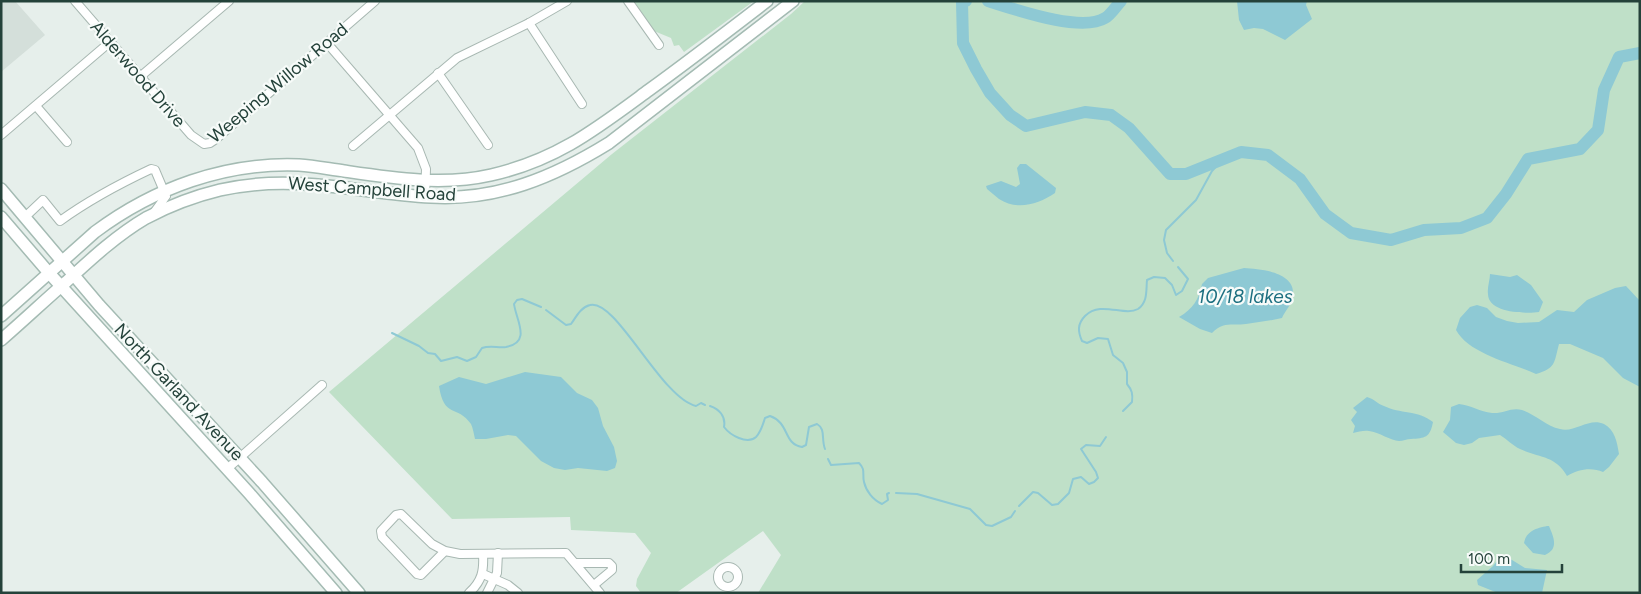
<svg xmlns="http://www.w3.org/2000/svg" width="1641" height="594" viewBox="0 0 1641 594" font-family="Figtree,sans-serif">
<rect width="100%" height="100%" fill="#e6efeb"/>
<path fill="#d4dfda" d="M1,1H15L45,35L1,72Z"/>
<g fill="#bfe0c8">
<path d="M634,1H754L684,52L679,45L674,46L671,38L654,31Z"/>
<path d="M805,1H1640V593H758L781,555L763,531L676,593H641L636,586L637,579L651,553L635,533L571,530L570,517L452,519L329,392L612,154L791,14Z"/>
</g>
<g fill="#8ec9d4">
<path d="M1237,1H1307L1306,5L1312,19L1285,40L1263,29L1254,28L1244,30L1239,20Z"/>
<path d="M1020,164H1026L1056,188L1055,193C1039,204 1017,211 999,199C995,196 991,192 987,189L986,186L1001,181L1016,187L1020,184L1017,168Z"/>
<path d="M1244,268C1261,269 1296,272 1293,296C1292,304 1285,311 1282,318C1270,321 1258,322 1246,324C1231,326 1224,321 1212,333L1200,329L1179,317C1193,309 1199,299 1202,284L1208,278Z"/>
<path d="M1490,274L1510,277L1517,275L1531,285L1543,302L1539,312C1526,314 1488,313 1488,294C1487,288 1490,280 1490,274Z"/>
<path d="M1626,286L1640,301V387L1623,378L1603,358L1570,344H1559C1554,363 1556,368 1536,374C1512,363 1469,354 1456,330L1460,318L1470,307L1477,305L1487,308L1496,317L1507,321L1518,323L1539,322L1557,310L1574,312L1587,300L1615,288Z"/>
<path d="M525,372L561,377L577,393L592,400L598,408L603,426L614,447L617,461L615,468L607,471L578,468L565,470L554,468L541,461L516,436L508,435L486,439H475C474,435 473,428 471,424C457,404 444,419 439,386L459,377L486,384Z"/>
<path d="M1367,397C1375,399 1377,404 1384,406C1400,414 1418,410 1433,422C1430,438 1425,438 1411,439C1407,439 1403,441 1399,441C1391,441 1379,432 1369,431C1364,430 1358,432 1353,433L1355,426L1351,420L1357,412L1353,408Z"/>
<path d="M1459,404C1471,405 1480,412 1492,413C1503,414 1511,407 1522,410C1535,414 1546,426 1560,429C1575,433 1589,417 1604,424C1615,430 1617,442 1619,454L1609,467L1603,472C1592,467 1578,469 1567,476C1555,455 1539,458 1520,449C1513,446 1507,439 1500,435L1479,438L1472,443L1464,445L1456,443L1443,432L1450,420L1451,407Z"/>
<path d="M1547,526H1549C1554,538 1559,549 1545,555L1533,553L1524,543C1526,531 1537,528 1547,526Z"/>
<path d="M1504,555L1525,568L1547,570L1542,593H1498L1478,585L1477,580L1493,566L1501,556Z"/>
</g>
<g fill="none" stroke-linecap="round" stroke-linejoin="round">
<g stroke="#8ec9d4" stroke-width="2">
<path d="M1173,261L1167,253L1164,240L1166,230L1196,200L1212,171L1223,159"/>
<path d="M546,310L566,325L571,324C576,317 581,307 590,305C616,298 661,398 696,406L701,403L705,405"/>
<path d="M392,333L419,346L428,353L435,354L441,361L457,357L467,361L476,357L482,348C490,345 498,348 506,347C532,342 516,320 514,304L517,300L522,299L541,307"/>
<path d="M710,406C719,409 726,416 724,427C730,435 747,445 756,437C761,432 763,424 765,418L770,416C790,423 783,444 802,447L806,445L809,427L817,424C826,429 821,439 825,449"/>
<path d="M1123,411L1132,402C1133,394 1132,390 1127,384V372L1123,363L1113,355L1108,339L1098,338L1087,343L1082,341C1078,332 1077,324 1085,316C1101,300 1124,317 1138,309C1148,302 1146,290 1147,280L1154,277L1165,278L1172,285L1176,295L1182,291L1188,279L1178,267"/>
<path d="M828,459L831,465L859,463C866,470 862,474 864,482C866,491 873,500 882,504L888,500L887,494L889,493"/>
<path d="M896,493L917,494L970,509L986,525L992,526L1011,517L1015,511"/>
<path d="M1019,506L1033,492L1038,493L1052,505L1058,504L1069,493L1073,479L1081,477L1089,484L1094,482L1098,478L1096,472L1081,449L1086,445L1100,446L1106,437"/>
</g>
<g stroke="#8ec9d4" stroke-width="12">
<path d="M966,1L962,2L963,43L976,69L990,93L1010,115L1026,126L1085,112L1111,115L1129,128L1170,174H1186L1241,152L1268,155L1300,179L1325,214L1351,233L1391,240L1424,230L1461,228L1487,218L1506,194L1528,159L1580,149L1598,130L1604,90L1619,57L1640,53"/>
<path d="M988,1C1014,9 1081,33 1105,18C1111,15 1116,6 1121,1"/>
</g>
<defs>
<g id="street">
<path d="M75,1L191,135L204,144L210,143L216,139L375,1"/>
<path d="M628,1L659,45"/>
<path d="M529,23L582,104"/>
<path d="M327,43L418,148L426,169L425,197"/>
<path d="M438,73L488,145"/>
<path d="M141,76L229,1"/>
<path d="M36,106L67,142"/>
<path d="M1,135L110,42"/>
<path d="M353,146L457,58L529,23L567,1"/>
<path d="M25,217L43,200L60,221C89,200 119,184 151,169L155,170L166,196L153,214"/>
<path d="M227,469L322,385"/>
<path d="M445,551L421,575L417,574L382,537L381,531L396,515L401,514L432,544L445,551L460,554L566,553L600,593"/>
<path d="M576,563H609L612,566V570L594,585"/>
<circle cx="728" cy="577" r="10"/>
<path d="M483,574L508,585L518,593"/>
<path d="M469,593C482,581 484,571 483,554"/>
<path d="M487,593L497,573L498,553"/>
</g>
<g id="secondary">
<path d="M1,189L99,305L262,482L359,593"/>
<path d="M1,217L49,273L249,493L336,593"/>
<path d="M1,316L95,232C154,188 225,162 299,165C314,166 329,169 344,171C392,178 443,186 491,175C557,160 596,129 649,90C689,61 728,31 767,1"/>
<path d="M1,340C23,321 44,301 66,282C91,259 117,235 146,218C169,206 195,196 220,190C295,173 357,193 431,197C497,201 554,177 609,143L793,1"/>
</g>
</defs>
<use href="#street" stroke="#a8b8b2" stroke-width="10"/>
<use href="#secondary" stroke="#a4bbb3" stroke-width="14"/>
<use href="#street" stroke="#fff" stroke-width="8"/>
<use href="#secondary" stroke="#fff" stroke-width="11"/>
</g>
<g text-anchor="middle" stroke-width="4.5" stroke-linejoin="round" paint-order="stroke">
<g font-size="18" fill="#24423a" stroke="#f7fbf9">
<text transform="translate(138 74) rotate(49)" y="6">Alderwood Drive</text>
<text transform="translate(278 83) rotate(-40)" y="6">Weeping Willow Road</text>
<text transform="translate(372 189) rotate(4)" y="6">West Campbell Road</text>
<text transform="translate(179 392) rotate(47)" y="6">North Garland Avenue</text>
</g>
<g font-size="19" font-style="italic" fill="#1c6f80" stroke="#f7fbf9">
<text x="1245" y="303">10/18 lakes</text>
</g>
</g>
<rect width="1641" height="594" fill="none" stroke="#24423a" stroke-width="5"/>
<path d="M1461 564v8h101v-8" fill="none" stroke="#24423a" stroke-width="2.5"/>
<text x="1468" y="564" font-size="15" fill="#24423a" stroke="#f7fbf9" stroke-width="4" paint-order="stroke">100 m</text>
</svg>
